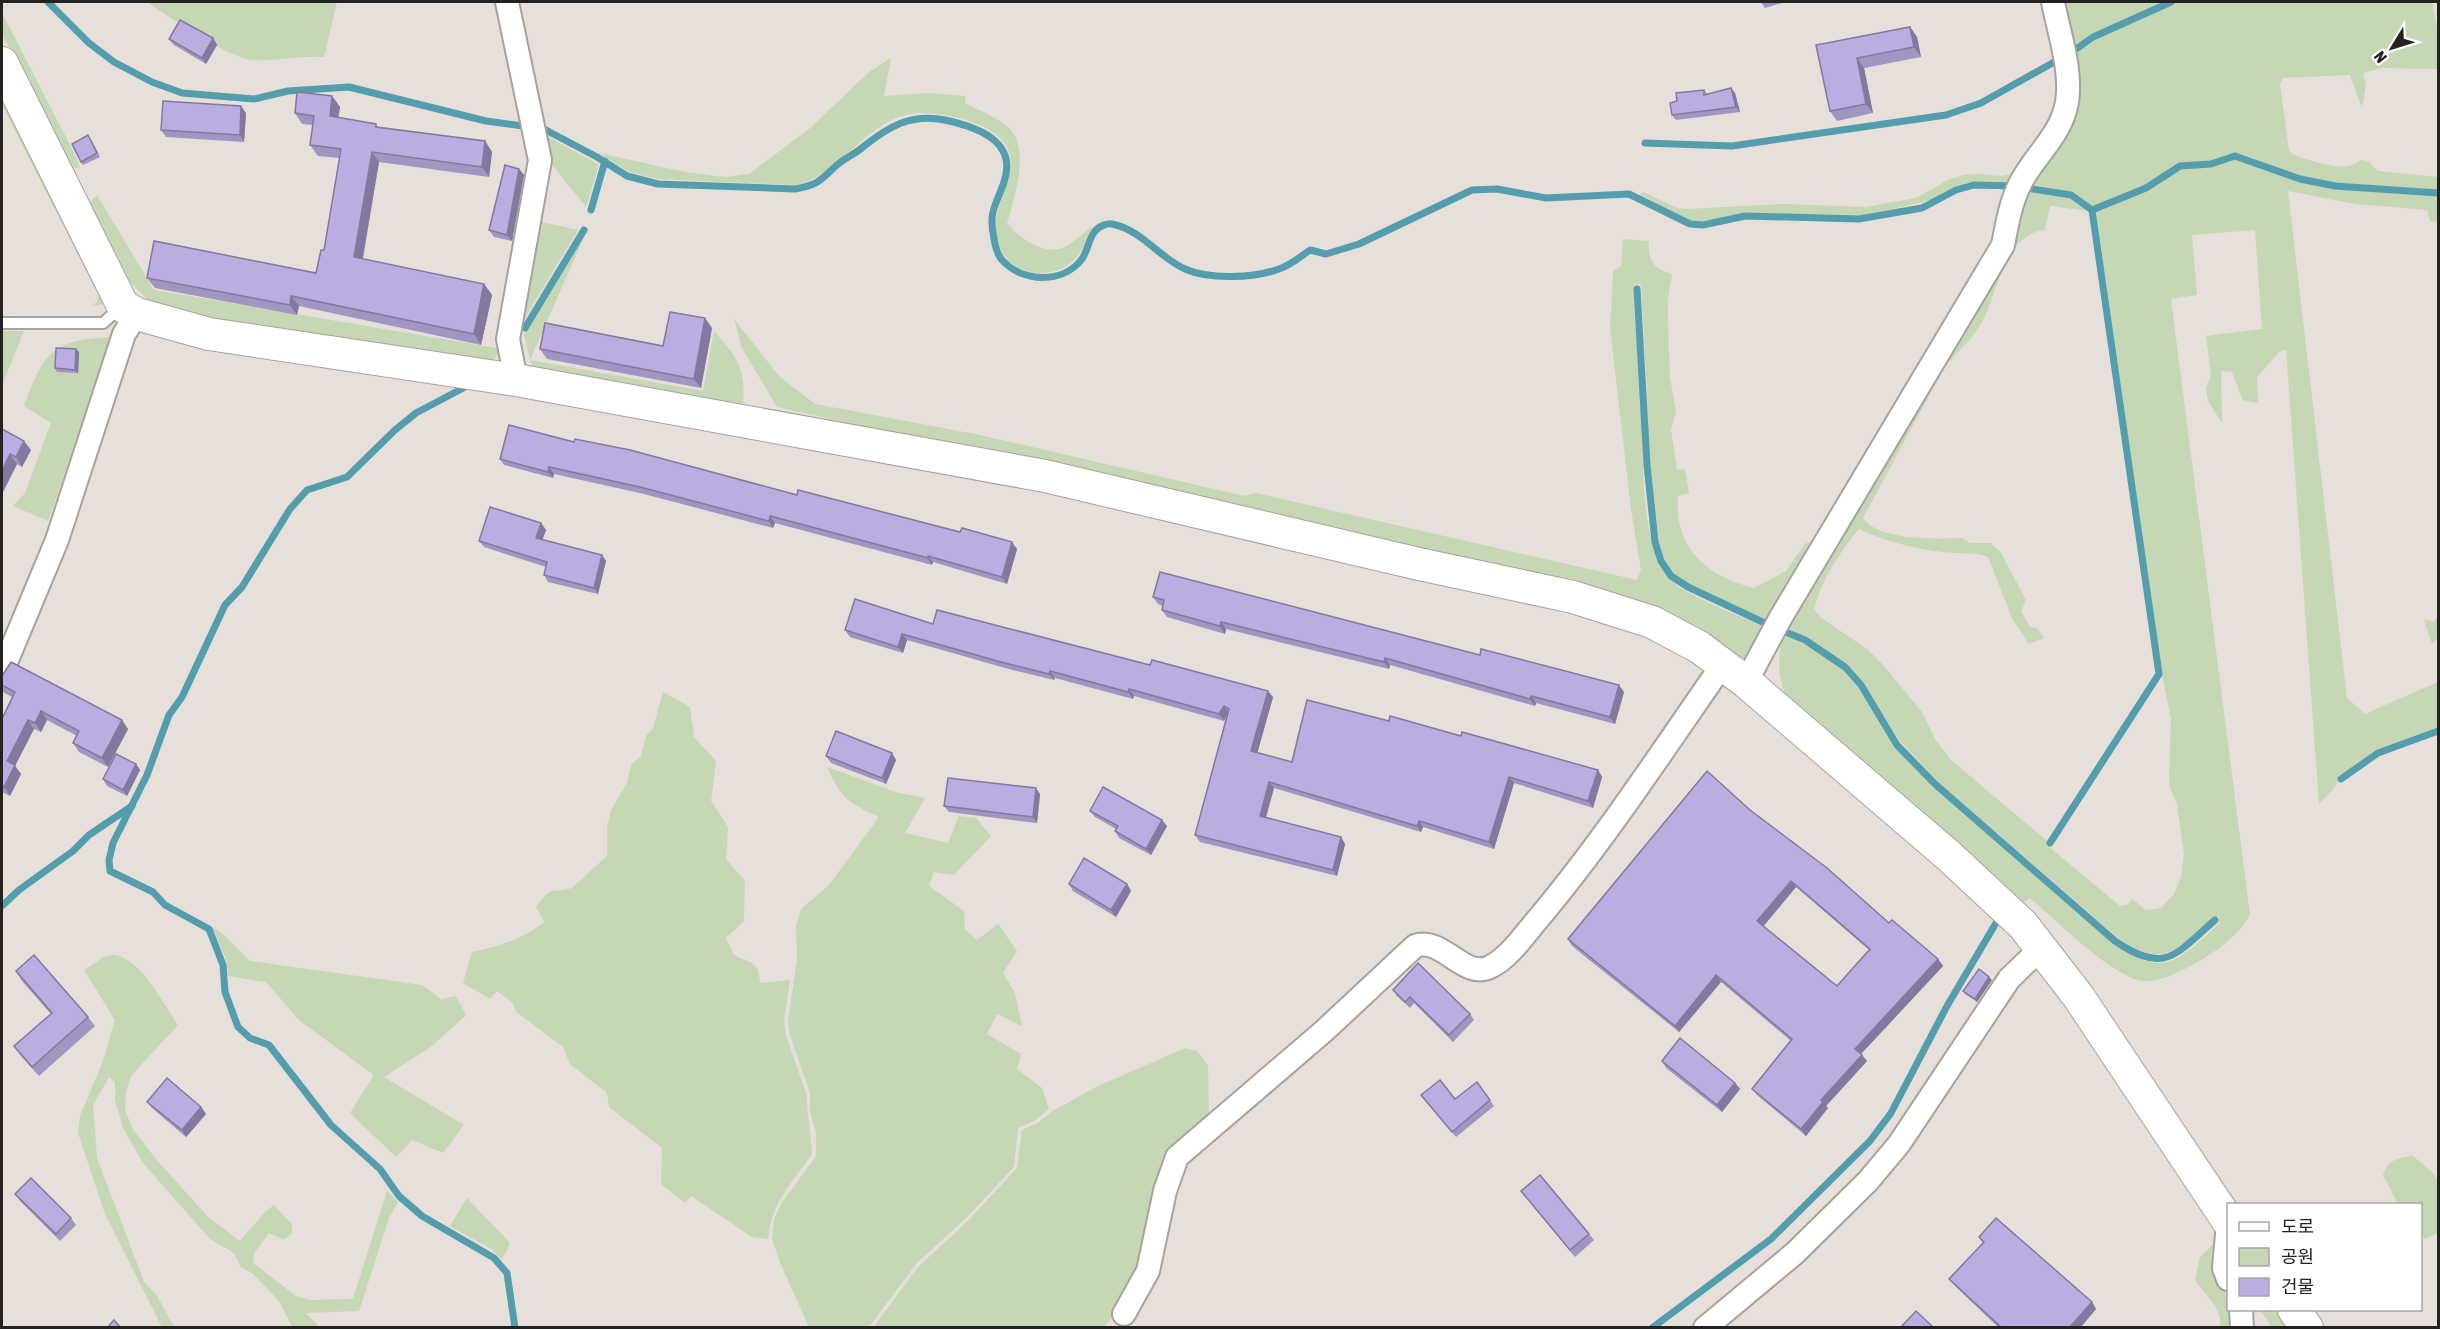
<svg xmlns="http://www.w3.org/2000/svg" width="2440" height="1329" viewBox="0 0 2440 1329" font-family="'Asap Condensed','Noto Sans KR',sans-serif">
<rect width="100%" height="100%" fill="#e6dfda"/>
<g fill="#c5d7b4">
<path d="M147,2H337L324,57C300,55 273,62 251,60C228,57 167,16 147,2Z"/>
<path d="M2057,2H2163L2091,34L2067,51Z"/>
<path d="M2179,2H2432L2438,34V69L2383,68L2363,73L2366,85L2362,108L2350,75L2283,78L2280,84L2289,151L2294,155C2310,160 2348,175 2360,160L2368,161L2378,171L2438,177V191L2336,183L2301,177L2273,168L2251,157L2235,153L2211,161L2178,164L2145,185L2092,207C2069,190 2056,187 2028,185L2035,175L2071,56L2095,39Z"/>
<path d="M2,13L71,147L80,167L72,169L2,34Z"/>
<path d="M891,58L884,96L930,93L965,96V103C980,111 1008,121 1015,136C1027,160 1014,199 1007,223C1018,237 1043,255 1062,248C1070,245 1085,232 1093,226C1087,235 1086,245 1079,254C1063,278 1021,280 1004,255C978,215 1022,182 1008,149C997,124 949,113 923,113C870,112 843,175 795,185L658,179L629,172L599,153L685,172L725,177L749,174L809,129L869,72Z"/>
<path d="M2,81L107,300L104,304L91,306L97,302L98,294L2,105Z"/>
<path d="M543,134L599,165L586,207L546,157Z"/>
<path d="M2235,159L2299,182L2335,189L2438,196V222L2430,221L2427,210L2355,204L2288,191L2347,698L2365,714L2438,682V727L2376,750L2339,777L2335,787L2319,804L2286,349L2279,352L2257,377L2258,403L2243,400L2232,372L2221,371L2222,423L2208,401L2206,388L2211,376L2206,336L2262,329L2255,230L2192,235L2197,295L2171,299L2250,915C2236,938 2218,950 2196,963C2182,971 2160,982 2144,981C2113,978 2055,919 2030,898L2024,902L2087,983L2238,1204H2228L2091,1000L1789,702C1778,679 1775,659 1785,634L1822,654L1844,671L1860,690L1897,748L1932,786L2113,943C2164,980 2177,961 2219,924V916L2213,917C2176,950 2164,970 2117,937L1936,780L1899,740L1863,684L1849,667L1814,642L1788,628L1793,613L2025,192L2068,198L2088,211L2050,206L2045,230C2003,235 1999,290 1983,320C1974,338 1957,352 1945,366L1863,518C1878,541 1937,539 1962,538L1970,543H1991L2001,553L2026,600L2021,611L2030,627L2037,628L2044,638L2029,644L2012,618L1988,557C1977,552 1967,554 1956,553C1923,551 1889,543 1859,529C1839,553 1822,579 1814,609L1820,617L1867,649L1884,666L1922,712L1935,739L1951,760L2046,840L2048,846L2120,906L2128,905L2132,899L2146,910L2161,908L2174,894L2181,877L2184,854L2177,804L2169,785L2171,719L2162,675L2096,211L2147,190L2181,169L2212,167Z"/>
<path d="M1977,174L2000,176L2014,174L2017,183H1966L1935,199L1858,217L1741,213L1701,223H1690L1640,194L1643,192L1677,208L1687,209L1783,204L1865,207L1916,198L1948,180L1963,175Z"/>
<path d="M97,195L154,290L502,349L487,368L156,308L127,279L86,207Z"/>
<path d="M537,221L578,230L519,327Z"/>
<path d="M587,230L530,360L703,391L714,331C738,358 746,369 743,406L536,372L530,360L524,335Z"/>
<path d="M1623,239L1649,241C1648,261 1653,268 1672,274L1668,298V323L1670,378L1676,411L1671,430L1677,469L1685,470L1689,493L1678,496C1674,548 1706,576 1754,588L1786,571L1805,544L1824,536L1774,623C1751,613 1686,588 1672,572C1645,539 1649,433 1647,389C1645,354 1643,319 1641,284H1634C1633,320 1640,357 1642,394C1644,441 1637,541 1668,577C1684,596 1745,618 1770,629L1750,655L1744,658L1259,513L777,407L742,348L734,319L779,376L815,404L980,435L1244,496L1256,493L1637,580L1641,570L1631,509L1610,328L1613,271L1621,266Z"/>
<path d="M2,331H24L2,385Z"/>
<path d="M112,337L48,521L13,506L25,493L51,423L24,406C45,351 52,340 112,337Z"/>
<path d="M2438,616V637L2432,644L2424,620L2434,621Z"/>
<path d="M663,692L690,707L694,737L716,761L711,801L728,827L726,859L745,881L744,921L726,938L734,955C751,965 759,960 760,983L790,980L784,1021L786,1036L806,1093L812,1154C792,1183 771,1203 768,1239L752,1237L691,1196L685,1203L661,1184L662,1148L609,1107L607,1093L570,1064L563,1047L515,1011L513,1003L497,991L490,999L463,983L472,952C499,946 522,940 544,922L536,907C553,884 549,894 572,888L607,856V827L611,810L627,783L631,765L641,756L646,736L653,728Z"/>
<path d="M827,767L899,793L925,798L905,833L948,843L959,816L976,818L991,836L954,875L934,872L929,886L964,911L965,929L977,940L998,924L1017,951L1003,973L1015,993L1022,1026L997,1014L987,1034L1021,1054L1017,1069L1042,1088L1049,1109L1036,1120L1018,1128L1014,1167L967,1217L916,1264L869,1327H809L781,1265L772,1239L774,1220L781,1204L816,1156V1133L810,1111V1093L790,1035L788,1021L797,959L796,926L801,909L829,885L879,817C848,802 842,800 827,767Z"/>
<path d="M212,927L223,934L250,961L422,985L441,999L456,996L466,1015L432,1046L384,1077L464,1125L443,1153L412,1140L396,1157L350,1113L374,1075L300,1021L266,982L228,976L226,959Z"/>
<path d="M115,955C143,961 162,1002 178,1025L131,1076L126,1092L125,1109L132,1128L155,1158L208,1217L240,1241L265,1212L274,1205L292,1224V1233L284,1240L269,1233L254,1253L253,1263L296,1296L310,1300L353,1299L387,1191L398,1202L389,1218L359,1311L306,1313L319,1327H292L279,1301L253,1274L241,1267L234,1253L210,1239L143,1163L123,1128L115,1100V1082L109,1077L93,1105L97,1158L144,1282L156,1294L174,1327H162L105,1214L78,1133L80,1116L103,1061L115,1020L84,970L104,957Z"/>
<path d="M1185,1048L1197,1051L1208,1066L1209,1121L1181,1146L1149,1248L1119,1311L1103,1327L873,1328L918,1267L969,1220L1017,1168L1022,1130L1038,1123L1051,1112L1096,1087Z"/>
<path d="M2413,1156L2433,1173L2438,1181V1233L2425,1239L2421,1234L2420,1204H2398L2383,1175C2389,1159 2397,1158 2413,1156Z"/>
<path d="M467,1198L510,1243L502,1260L493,1250L450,1226Z"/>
<path d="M2220,1238L2219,1268L2228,1295V1310H2233L2236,1327H2220C2223,1309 2205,1294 2195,1280L2200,1257Z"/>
<path d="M2260,1310H2283L2295,1327H2272Z"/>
</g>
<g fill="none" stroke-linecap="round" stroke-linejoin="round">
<g stroke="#539dac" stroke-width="7">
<path d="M48,2L89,43L114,62L152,82L182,93L254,99L288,91L349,87L486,121L523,126"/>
<path d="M2069,54L2093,37L2171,2"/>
<path d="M542,128L597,157L627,176L658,184L795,189C820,184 819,181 837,165C845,158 855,154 863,147C889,126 912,113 945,120C977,127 1018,141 1004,182C996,206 988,211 994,239C995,245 997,254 1002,260C1023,283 1063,284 1082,259C1088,250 1089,237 1096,230C1100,226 1107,223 1112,224C1142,230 1158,257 1185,269C1210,280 1254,278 1279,269C1291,265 1300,257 1310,250L1326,254L1359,244L1472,190L1497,189L1546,198L1629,194L1690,224L1703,225L1745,216L1859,219L1922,208L1956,190L1974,185L2014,186"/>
<path d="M1645,143L1732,146L1946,115L1981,103L2056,61"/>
<path d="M2032,189L2071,195L2092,210L2146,188L2180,166L2211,164L2235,156L2300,179L2335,186L2438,193"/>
<path d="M591,210L605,161"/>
<path d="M1637,289L1647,465L1655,542L1661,561L1671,576L1688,587L1771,626"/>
<path d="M525,328L584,230"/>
<path d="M467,386L416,413L395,430L347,477L307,490L290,509L242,587L225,605L182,697L169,715L147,775L113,843L109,860L110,871L153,892L165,905L209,929L223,965L225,992L238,1027L250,1038L269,1045L331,1125L380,1169L399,1196L422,1216L494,1258L507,1273L515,1328"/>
<path d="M1781,630L1805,640L1845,667L1861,685L1897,745L1935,784L2115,941C2165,975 2175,955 2215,920"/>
<path d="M2341,779L2378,753L2438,731"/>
<path d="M2050,843L2159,674L2092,210"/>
<path d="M2,906L19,890L73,851L89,835L132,806"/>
<path d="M1652,1328L1771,1239L1870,1141L1891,1113L1947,1006L1996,923"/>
</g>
<defs>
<path id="service" d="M2,323H103L120,308"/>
<g id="minor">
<path d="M507,2L540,160L508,339L516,380"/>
<path d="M2,672L57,540L124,334L137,314"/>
<path d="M1746,682L1781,617L2003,245C2007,225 2010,205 2019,186C2033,156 2061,137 2067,102C2072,70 2059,33 2053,2"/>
<path d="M2228,1223L2224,1268L2228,1279"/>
<path d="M2241,1310L2242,1328"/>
<path d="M1124,1314L1148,1271L1165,1191L1177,1157L1324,1031L1415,946C1442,936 1464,980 1490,967C1509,958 1525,934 1538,919C1605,839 1663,750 1723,664"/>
<path d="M1705,1328L1795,1253L1868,1181L1899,1144L2009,979L2042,947"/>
</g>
<g id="secondary">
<path d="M2,63L123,306L137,314L209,334L516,380L1045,476L1419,564L1573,597L1652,622L1699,647L1746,682L1949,856L2023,925L2078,996L2228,1221"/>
<path d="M2294,1310L2307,1328"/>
</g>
</defs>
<use href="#service" stroke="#a8a29d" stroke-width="14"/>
<use href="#minor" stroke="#a8a29d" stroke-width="26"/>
<use href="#secondary" stroke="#a8a29d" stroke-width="34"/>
<use href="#service" stroke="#fff" stroke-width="10"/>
<use href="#minor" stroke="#fff" stroke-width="22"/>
<use href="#secondary" stroke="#fff" stroke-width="32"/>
</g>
<g fill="#a195c2" fill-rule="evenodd">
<path d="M1761,2H1782V3L1765,8Z"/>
<path d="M1910,27L1917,37L1921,57L1864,68L1873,113L1837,121L1830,111L1816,45Z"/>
<path d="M213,38L217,45L206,64L174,45L169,39Z"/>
<path d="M1704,90L1707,94L1735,93L1740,112L1676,120L1672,115L1677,101Z"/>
<path d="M332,96L340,107L338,117L379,127L485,141L492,152L489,177L379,162L363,259L484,284L492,295L481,345L299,306L297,315L155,288L147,278L316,273L324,250L340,158L318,156L310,145L313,125L302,124L295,113Z"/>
<path d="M246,113L244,142L166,137L161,130Z"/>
<path d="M91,139L100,157L83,165L81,162Z"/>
<path d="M519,169L524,175L512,241L494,237L489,230Z"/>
<path d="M712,328L701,388L547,359L540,349L663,346Z"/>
<path d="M76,349L79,352L78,373L57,372L55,368Z"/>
<path d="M2,429L31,450L22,467L17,464L2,494Z"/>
<path d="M574,442L797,495L1017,549L1007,584L933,562L932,565L775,523L773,528L644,494L554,474L553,478L504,465L500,459Z"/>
<path d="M541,523L546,530L542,539L602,555L606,561L598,594L548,582L544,575L546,567L484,547L479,541Z"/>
<path d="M1153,597L1624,692L1615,724L1536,703L1535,706L1390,665L1389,669L1226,629L1225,634L1167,617L1162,610L1163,606L1158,604Z"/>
<path d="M933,624L1273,697L1257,753L1292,762L1389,721L1461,736L1598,770L1602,777L1593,808L1514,783L1494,849L1423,827L1421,832L1274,788L1266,818L1341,837L1345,844L1337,876L1200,842L1195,835L1227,714L1224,721L1134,696L1133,699L1055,678L1054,680L1005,668L907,640L903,653L850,637L845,630Z"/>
<path d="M2,676L128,729L108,767L79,752L73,743L77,736L47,720L41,732L34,729L15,766L21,774L10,796L2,792V719L12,697L3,692L2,689Z"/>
<path d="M826,756L896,760L886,784L831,763Z"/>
<path d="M136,764L140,770L127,796L107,786L103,779Z"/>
<path d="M1040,794L1037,823L949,812L944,806Z"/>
<path d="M1750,810L1889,923L1938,959L1943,966L1861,1054L1867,1061L1826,1106L1828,1108L1806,1136L1757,1095L1752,1089L1791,1041L1721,982L1679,1032L1572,946L1568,939ZM1796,887L1869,950L1837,986L1763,926Z"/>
<path d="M1090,811L1167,826L1151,855L1119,838L1115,831L1116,829L1095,817Z"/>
<path d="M1069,884H1127L1131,891L1116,917L1073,891Z"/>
<path d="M16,971L88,1017L95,1026L39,1076L21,1056L14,1046L51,1014L22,981Z"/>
<path d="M1992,980L1977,1002L1965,994L1963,991Z"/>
<path d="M1393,990L1470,1014L1474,1020L1453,1042L1414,1003L1410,1008L1397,996Z"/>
<path d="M1662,1061L1735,1083L1740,1089L1722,1112L1666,1068Z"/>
<path d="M1477,1082L1494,1106L1456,1137L1421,1095L1455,1099Z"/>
<path d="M147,1102L201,1107L206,1114L186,1137L152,1108Z"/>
<path d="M1521,1191L1589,1234L1594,1240L1575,1257Z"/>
<path d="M15,1194L71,1218L76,1225L60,1241L20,1201Z"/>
<path d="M1979,1237L2092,1302L2096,1309L2080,1328H1999L1954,1285L1949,1279L1983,1243Z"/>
</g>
<g fill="#83799e">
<path d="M1910,27L1917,37L1921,57L1914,47Z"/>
<path d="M213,38L217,45L206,64L202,58Z"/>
<path d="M1857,58L1864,68L1873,113L1866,104Z"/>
<path d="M1731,88L1735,93L1740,112L1736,107Z"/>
<path d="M332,96L340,107L337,126L330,116Z"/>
<path d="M241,106L246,113L244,142L240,135Z"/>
<path d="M485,141L492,152L489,177L482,167Z"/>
<path d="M372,152L379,162L361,267L354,257Z"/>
<path d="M519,169L524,175L512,241L507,235Z"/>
<path d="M484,284L492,295L481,345L474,334Z"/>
<path d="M291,296L299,306L297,315L290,305Z"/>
<path d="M705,318L712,328L701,388L694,379Z"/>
<path d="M76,349L79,352L78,373L75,370Z"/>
<path d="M24,441L31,450L22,467L16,457Z"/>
<path d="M10,454L17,464L2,494V471Z"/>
<path d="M549,467L554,474L553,478L548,472Z"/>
<path d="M770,516L775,523L773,528L769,521Z"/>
<path d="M541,523L546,530L541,544L536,538Z"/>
<path d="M1012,542L1017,549L1007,584L1002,577Z"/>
<path d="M602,555L606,561L598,594L594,588Z"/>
<path d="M928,556L933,562L932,565L928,558Z"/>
<path d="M1221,622L1226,629L1225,634L1220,626Z"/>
<path d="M902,634L907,640L903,653L898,647Z"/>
<path d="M1385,658L1390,665L1389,669L1384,662Z"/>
<path d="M1050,671L1055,678L1054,680L1049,674Z"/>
<path d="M1619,685L1624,692L1615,724L1610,717Z"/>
<path d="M1129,689L1134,696L1133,699L1128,692Z"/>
<path d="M1268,691L1273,697L1256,758L1251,751Z"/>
<path d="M1531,696L1536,703L1535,706L1530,699Z"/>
<path d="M1224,706L1228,713L1224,721L1219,714Z"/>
<path d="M41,711L47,720L41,732L35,723Z"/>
<path d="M28,720L34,729L15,766L21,774L10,796L4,787L7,761Z"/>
<path d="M122,720L128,729L108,767L102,758Z"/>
<path d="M892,753L896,760L886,784L882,778Z"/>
<path d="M136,764L140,770L127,796L123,790Z"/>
<path d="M1598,770L1602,777L1593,808L1588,801Z"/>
<path d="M1509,777L1514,783L1494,849L1489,842Z"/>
<path d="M1269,782L1274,788L1264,823L1260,816Z"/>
<path d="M1036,788L1040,794L1037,823L1033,817Z"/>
<path d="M1162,820L1167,826L1151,855L1146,849Z"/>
<path d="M1419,821L1423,827L1421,832L1417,826Z"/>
<path d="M1341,837L1345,844L1337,876L1333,870Z"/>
<path d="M1791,881L1796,887L1762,928L1757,921Z"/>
<path d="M1127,884L1131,891L1116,917L1111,910Z"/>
<path d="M1938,959L1943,966L1860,1055L1855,1049Z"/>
<path d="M1716,975L1721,982L1679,1032L1675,1026Z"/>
<path d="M1989,977L1992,980L1977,1002L1975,999Z"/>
<path d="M1862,1055L1867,1061L1826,1106L1828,1108L1806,1136L1801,1129L1821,1100Z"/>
<path d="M1735,1083L1740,1089L1722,1112L1717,1105Z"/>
<path d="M201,1107L206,1114L186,1137L182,1130Z"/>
<path d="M2092,1302L2096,1309L2080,1328H2069Z"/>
</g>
<g fill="#bbade2" stroke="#83799e" stroke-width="1.5" fill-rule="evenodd">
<path d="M180,20L213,38L202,58L169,39Z"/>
<path d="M1910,27L1914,47L1857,58L1866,104L1830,111L1816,45Z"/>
<path d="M1731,88L1736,107L1672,115L1670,103L1677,101L1676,93L1704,90V95Z"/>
<path d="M297,92L332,96L330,116L376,124V127L485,141L482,167L372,152L354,257L484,284L474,334L291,296L290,305L147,278L154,241L316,273L321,250H324L341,149L310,145L314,116L295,113Z"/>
<path d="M163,101L241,106L240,135L161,130Z"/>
<path d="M88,135L97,153L81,162L72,144Z"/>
<path d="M505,165L519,169L507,235L489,230Z"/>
<path d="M670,312L705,318L694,379L540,349L545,323L663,346Z"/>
<path d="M56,348L76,349L75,370L55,368Z"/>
<path d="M509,425L574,442L575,439L630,450L797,495L798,490L960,532L962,528L1012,542L1002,577L928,556V558L770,516L769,521L640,487L549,467L548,472L500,459Z"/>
<path d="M2,429L24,441L16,457L10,454L2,471Z"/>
<path d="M490,507L541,523L536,538L602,555L594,588L544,575L547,562L479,541Z"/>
<path d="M1160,572L1480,655L1481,649L1619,685L1610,717L1531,696L1530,699L1385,658L1384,662L1221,622L1220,626L1162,610L1164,600L1153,597Z"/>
<path d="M855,599L933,624L937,610L1150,665L1152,660L1268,691L1251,751L1292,762L1307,700L1389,721L1390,716L1461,736L1462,732L1598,770L1588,801L1509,777L1489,842L1419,821L1417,826L1269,782L1260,816L1341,837L1333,870L1195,835L1229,709L1224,706L1219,714L1129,689L1128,692L1050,671L1049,674L1001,662L902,634L898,647L845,630Z"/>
<path d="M11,662L122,720L102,758L73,743L79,731L41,711L35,723L28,720L7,761L15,765L4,787L2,786V719L15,692L2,685V676Z"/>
<path d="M836,731L892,753L882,778L826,756Z"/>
<path d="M116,754L136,764L123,790L103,779Z"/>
<path d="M1707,771L1750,810L1827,868L1889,923L1892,920L1938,959L1855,1049L1862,1055L1821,1100L1823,1102L1801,1129L1752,1089L1792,1039L1716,975L1675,1026L1568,939ZM1791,881L1870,949L1837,986L1757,921Z"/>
<path d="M948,778L1036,788L1033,817L944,806Z"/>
<path d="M1103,787L1162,820L1146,849L1115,831L1118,826L1090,811Z"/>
<path d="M1084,858L1127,884L1111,910L1069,884Z"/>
<path d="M34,955L88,1017L32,1067L14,1046L52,1013L16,971Z"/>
<path d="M1418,963L1470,1014L1449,1035L1410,997L1405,1002L1393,990Z"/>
<path d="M1979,969L1989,977L1975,999L1963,991Z"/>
<path d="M1680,1038L1735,1083L1717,1105L1662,1061Z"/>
<path d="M167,1078L201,1107L182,1130L147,1102Z"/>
<path d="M1440,1080L1455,1099L1477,1082L1490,1100L1452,1132L1421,1095Z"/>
<path d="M1540,1175L1589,1234L1570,1250L1521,1191Z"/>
<path d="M31,1178L71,1218L56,1234L15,1194Z"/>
<path d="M1996,1218L2092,1302L2069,1328H2002L1949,1279L1984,1242L1979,1237Z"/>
<path d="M1916,1311L1934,1328H1900Z"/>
<path d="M114,1320L121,1328H107Z"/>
</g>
<rect width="2440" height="1329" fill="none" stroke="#242220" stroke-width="6"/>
<rect x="2227" y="1203" width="195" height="108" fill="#ffffff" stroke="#a7a7a6" stroke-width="1.5"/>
<rect x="2239" y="1222" width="30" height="9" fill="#ffffff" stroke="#a7a7a6" stroke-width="1.5"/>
<text x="2281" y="1233" font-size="18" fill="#242220">도로</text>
<rect x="2239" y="1248" width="30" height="18" fill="#c5d7b4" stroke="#a7a7a6" stroke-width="1.5"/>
<text x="2281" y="1263" font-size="18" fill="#242220">공원</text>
<rect x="2239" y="1278" width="30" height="18" fill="#bbade2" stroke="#a7a7a6" stroke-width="1.5"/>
<text x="2281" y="1293" font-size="18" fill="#242220">건물</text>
<g transform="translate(2392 48) rotate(232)" stroke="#ffffff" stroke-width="4.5" paint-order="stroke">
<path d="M0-4.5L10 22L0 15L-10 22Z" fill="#242220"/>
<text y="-9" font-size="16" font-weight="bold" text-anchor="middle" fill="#242220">N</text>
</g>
</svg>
